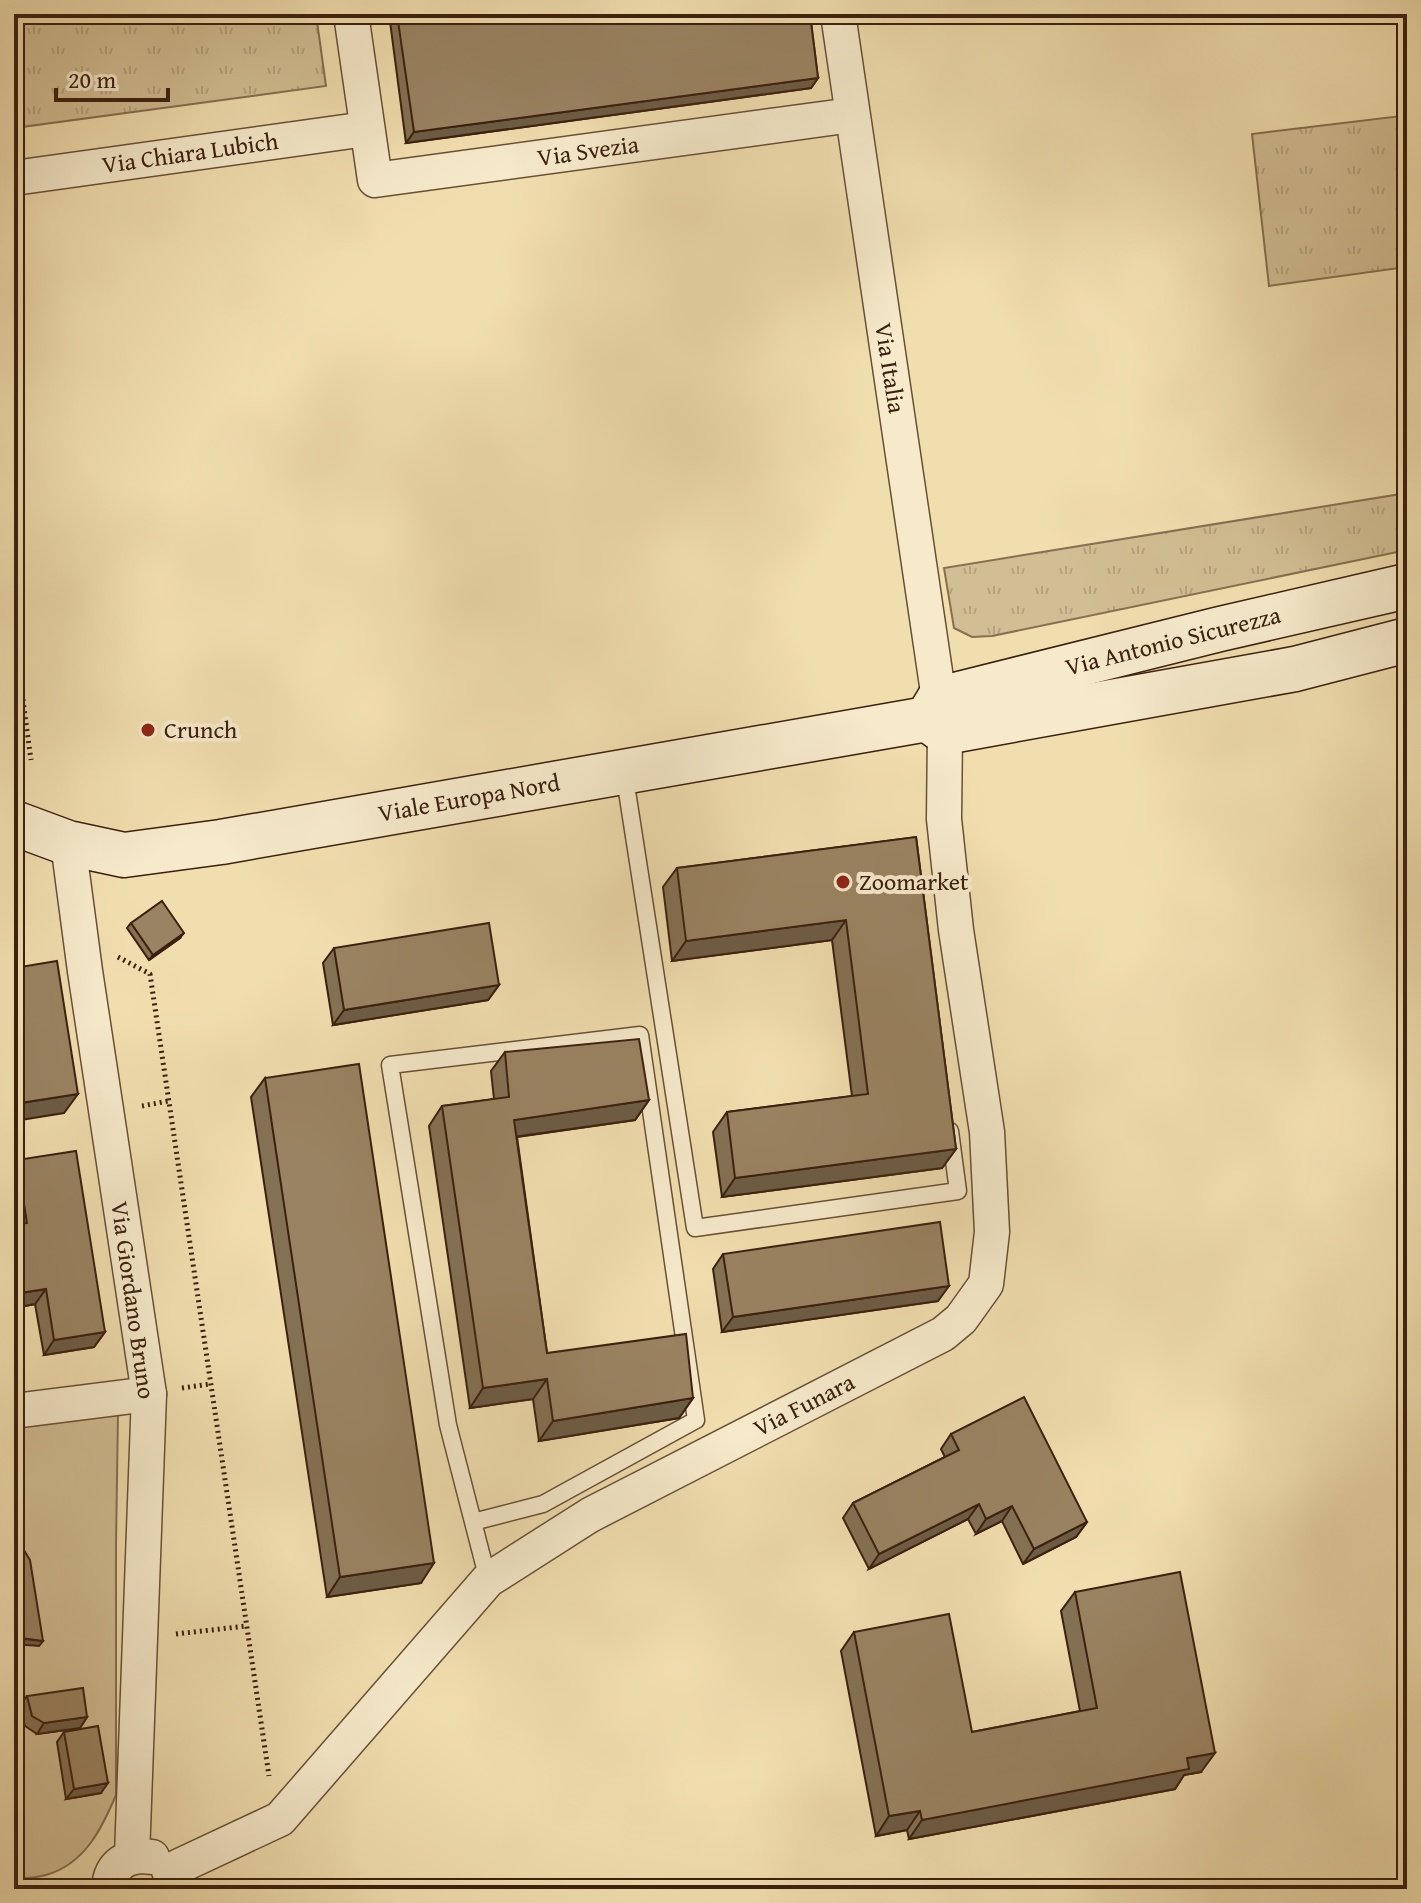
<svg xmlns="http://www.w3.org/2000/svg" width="1421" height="1903" viewBox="0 0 1421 1903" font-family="'Gentium Book Plus',serif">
<defs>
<pattern id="grass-tufts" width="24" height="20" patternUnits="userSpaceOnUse" patternTransform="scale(2)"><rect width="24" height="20" fill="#d2be94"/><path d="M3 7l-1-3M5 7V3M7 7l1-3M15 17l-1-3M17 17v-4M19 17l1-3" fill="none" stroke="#b5a37e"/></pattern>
</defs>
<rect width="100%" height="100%" fill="#f1deaf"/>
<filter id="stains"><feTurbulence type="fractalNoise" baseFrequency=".0025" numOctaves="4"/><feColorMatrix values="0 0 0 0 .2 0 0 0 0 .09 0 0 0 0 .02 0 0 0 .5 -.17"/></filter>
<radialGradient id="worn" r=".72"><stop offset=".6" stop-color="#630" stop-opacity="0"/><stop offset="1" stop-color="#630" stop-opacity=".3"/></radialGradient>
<g fill="url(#grass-tufts)" stroke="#866f52" stroke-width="2">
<path d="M14,14H316L326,86L14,128Z"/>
<path d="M1401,116L1407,154V267L1269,286L1252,134Z"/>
<path d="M1407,493V550L992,636L972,637L954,628L944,568Z"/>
</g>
<path fill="#d2be94" stroke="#866f52" stroke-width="2" d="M118,1413L116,1545V1795C102,1828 85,1864 46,1875C36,1878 24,1878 14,1879V1427Z"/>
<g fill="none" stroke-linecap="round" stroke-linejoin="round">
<defs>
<g id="lane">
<path d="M624,772L695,1228L958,1191L950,1131"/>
<path d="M473,1522L543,1504L696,1420L640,1035L390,1065L448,1425L488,1580"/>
</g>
<g id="street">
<path d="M351,14L375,180L852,115"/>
<path d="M838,14L939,699"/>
<path d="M14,178L366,129"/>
<path d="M68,843L85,971L149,1394L132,1856"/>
<path d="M14,1411L149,1394"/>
<path d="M169,1871L280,1819L488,1580L590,1515L943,1334L961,1319L986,1284L992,1232L987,1132L956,930L944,819L945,732"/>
<path d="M109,1889C110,1864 128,1853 152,1857"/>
</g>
<g id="secondary">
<path d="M927,719L939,699L1220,629L1407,586"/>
<path d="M927,719L945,732L1295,669L1407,640"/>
<path d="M14,823L68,843L124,855L221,842L927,719"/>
</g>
</defs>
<use href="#lane" stroke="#685037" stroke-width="19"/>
<use href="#street" stroke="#685037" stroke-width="37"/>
<use href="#secondary" stroke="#3b200f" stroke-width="47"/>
<g stroke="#3b200f" stroke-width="5" stroke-dasharray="2 4" stroke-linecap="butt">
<path d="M14,634L31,760"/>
<path d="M118,957L150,974L269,1776"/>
<path d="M142,1106L168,1101"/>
<path d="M182,1388L210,1384"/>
<path d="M176,1634L246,1626"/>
</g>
<use href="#lane" stroke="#f6eacb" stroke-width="16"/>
<use href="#street" stroke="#f6eacb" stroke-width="34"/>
<use href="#secondary" stroke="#f6eacb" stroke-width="44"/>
</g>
<g fill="#847154" stroke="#3b200f" stroke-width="2">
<path d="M389,14H810L818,78L811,88L406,143Z"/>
<path d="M916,837L956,1149L942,1168L722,1197L713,1132L727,1112L852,1096L832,940L672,961L663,887L677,868Z"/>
<path d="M131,923L180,938L149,960L127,928Z"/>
<path d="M334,948L499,985L488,1000L333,1025L323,963Z"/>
<path d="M505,1052L649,1100L635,1120L517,1137L547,1353L693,1398L679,1418L539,1441L533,1399L470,1408L429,1126L442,1106L494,1099L491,1071Z"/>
<path d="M265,1078L421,1583L327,1597L251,1097Z"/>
<path d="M17,1160L105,1332L94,1347L44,1355L35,1304L14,1308V1165Z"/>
<path d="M723,1254L938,1301L722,1332L713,1269Z"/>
<path d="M951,1434L1087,1522L1076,1537L1023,1564L1002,1521L976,1534L968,1519L869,1569L843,1518L853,1503L945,1457L941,1449Z"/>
<path d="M1075,1592L1201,1772L1184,1775L1175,1789L909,1839L907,1830L876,1836L841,1651L854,1632L972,1732L1080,1711L1061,1611Z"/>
<path d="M27,1696L87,1717L80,1728L37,1734L25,1726L20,1706Z"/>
<path d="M64,1732L101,1793L66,1799L57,1742Z"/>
</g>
<g fill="#6c5c45" stroke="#3b200f" stroke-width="2">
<path d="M818,78L811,88L406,143L414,132Z"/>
<path d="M846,920L832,940L672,961L686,941Z"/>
<path d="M184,933L180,938L149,960L153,955Z"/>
<path d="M499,985L488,1000L333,1025L344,1010Z"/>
<path d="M78,1094L64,1113L14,1121V1104Z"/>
<path d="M649,1100L635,1120L500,1139L514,1120Z"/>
<path d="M956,1149L942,1168L722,1197L735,1178Z"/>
<path d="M949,1286L938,1301L722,1332L733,1317Z"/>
<path d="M46,1289L35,1304L14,1308V1294Z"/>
<path d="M105,1332L94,1347L44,1355L54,1340Z"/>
<path d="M547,1379L533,1399L470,1408L483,1388Z"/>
<path d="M693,1398L679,1418L539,1441L553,1421Z"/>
<path d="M979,1504L968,1519L869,1569L879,1554Z"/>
<path d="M1012,1506L1002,1521L976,1534L986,1519Z"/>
<path d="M1087,1522L1076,1537L1023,1564L1034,1549Z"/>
<path d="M434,1563L421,1583L327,1597L340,1577Z"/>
<path d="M16,1638L43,1641L39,1646L14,1644Z"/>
<path d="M87,1717L80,1728L37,1734L44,1723Z"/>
<path d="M1215,1753L1201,1772L1184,1775L1175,1789L909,1839L922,1820L1187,1758Z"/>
<path d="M108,1783L101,1793L66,1799L74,1789Z"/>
<path d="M920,1811L907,1830L876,1836L889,1816Z"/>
</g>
<g fill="#9a8362" stroke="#3b200f" stroke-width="2">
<path d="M397,14H810L818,78L414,132Z"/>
<path d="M916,837L956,1149L735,1178L727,1112L868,1094L846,920L686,941L677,868Z"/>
<path d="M162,901L184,933L153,955L131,923Z"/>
<path d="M489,923L499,985L344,1010L334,948Z"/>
<path d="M57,961L78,1094L14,1104V968Z"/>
<path d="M639,1039L649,1100L514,1120L547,1353L686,1334L693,1398L553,1421L547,1379L483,1388L442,1106L509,1097L505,1052Z"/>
<path d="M359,1064L434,1563L340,1577L265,1078Z"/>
<path d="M76,1151L105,1332L54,1340L46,1289L14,1294V1225L27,1223L17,1160Z"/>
<path d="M940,1222L949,1286L733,1317L723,1254Z"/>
<path d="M1024,1397L1087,1522L1034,1549L1012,1506L986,1519L979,1504L879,1554L853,1503L959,1450L951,1434Z"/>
<path d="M14,1534L30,1560L43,1641L14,1637Z"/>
<path d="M1180,1572L1215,1753L1187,1758L1189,1769L922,1820L920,1811L889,1816L854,1632L949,1614L972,1732L1097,1708L1075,1592Z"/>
<path d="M83,1688L87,1717L44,1723L32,1716L27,1696Z"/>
<path d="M98,1726L108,1783L74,1789L64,1732Z"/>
<path d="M14,1768L20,1807L14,1808Z"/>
</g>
<g fill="#8f2418" stroke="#f6eacb" stroke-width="3">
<circle cx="148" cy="730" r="8"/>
<circle cx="843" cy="882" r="8"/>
</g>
<g text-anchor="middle" stroke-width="8" stroke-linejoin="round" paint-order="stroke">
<g font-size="24" fill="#3b200f" stroke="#f6eacb">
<text transform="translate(588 151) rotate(-8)" y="8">Via Svezia</text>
<text transform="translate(190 153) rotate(-8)" y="8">Via Chiara Lubich</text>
<text transform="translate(890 368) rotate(81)" y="8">Via Italia</text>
<text transform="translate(1173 641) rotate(-14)" y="8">Via Antonio Sicurezza</text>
<text transform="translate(469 798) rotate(-10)" y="8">Viale Europa Nord</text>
<text transform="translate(133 1300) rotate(82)" y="8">Via Giordano Bruno</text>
<text transform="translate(804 1405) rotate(-27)" y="8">Via Funara</text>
</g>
<g font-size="24" fill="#3b200f" stroke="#f6eacb" text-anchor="start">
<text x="164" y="738">Crunch</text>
<text x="859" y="890">Zoomarket</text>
</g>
</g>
<rect width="1421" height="1903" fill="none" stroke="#f1deaf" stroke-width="48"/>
<rect x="16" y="16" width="1389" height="1871" fill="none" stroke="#3b200f" stroke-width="4"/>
<rect x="24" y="24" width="1373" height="1855" fill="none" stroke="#3b200f" stroke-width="2"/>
<path d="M56 88v12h112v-12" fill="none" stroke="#3b200f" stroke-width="4"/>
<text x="68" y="88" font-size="24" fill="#3b200f" stroke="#f6eacb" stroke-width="6" paint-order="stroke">20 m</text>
<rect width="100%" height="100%" filter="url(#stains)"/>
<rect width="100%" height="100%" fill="url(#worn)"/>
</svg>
